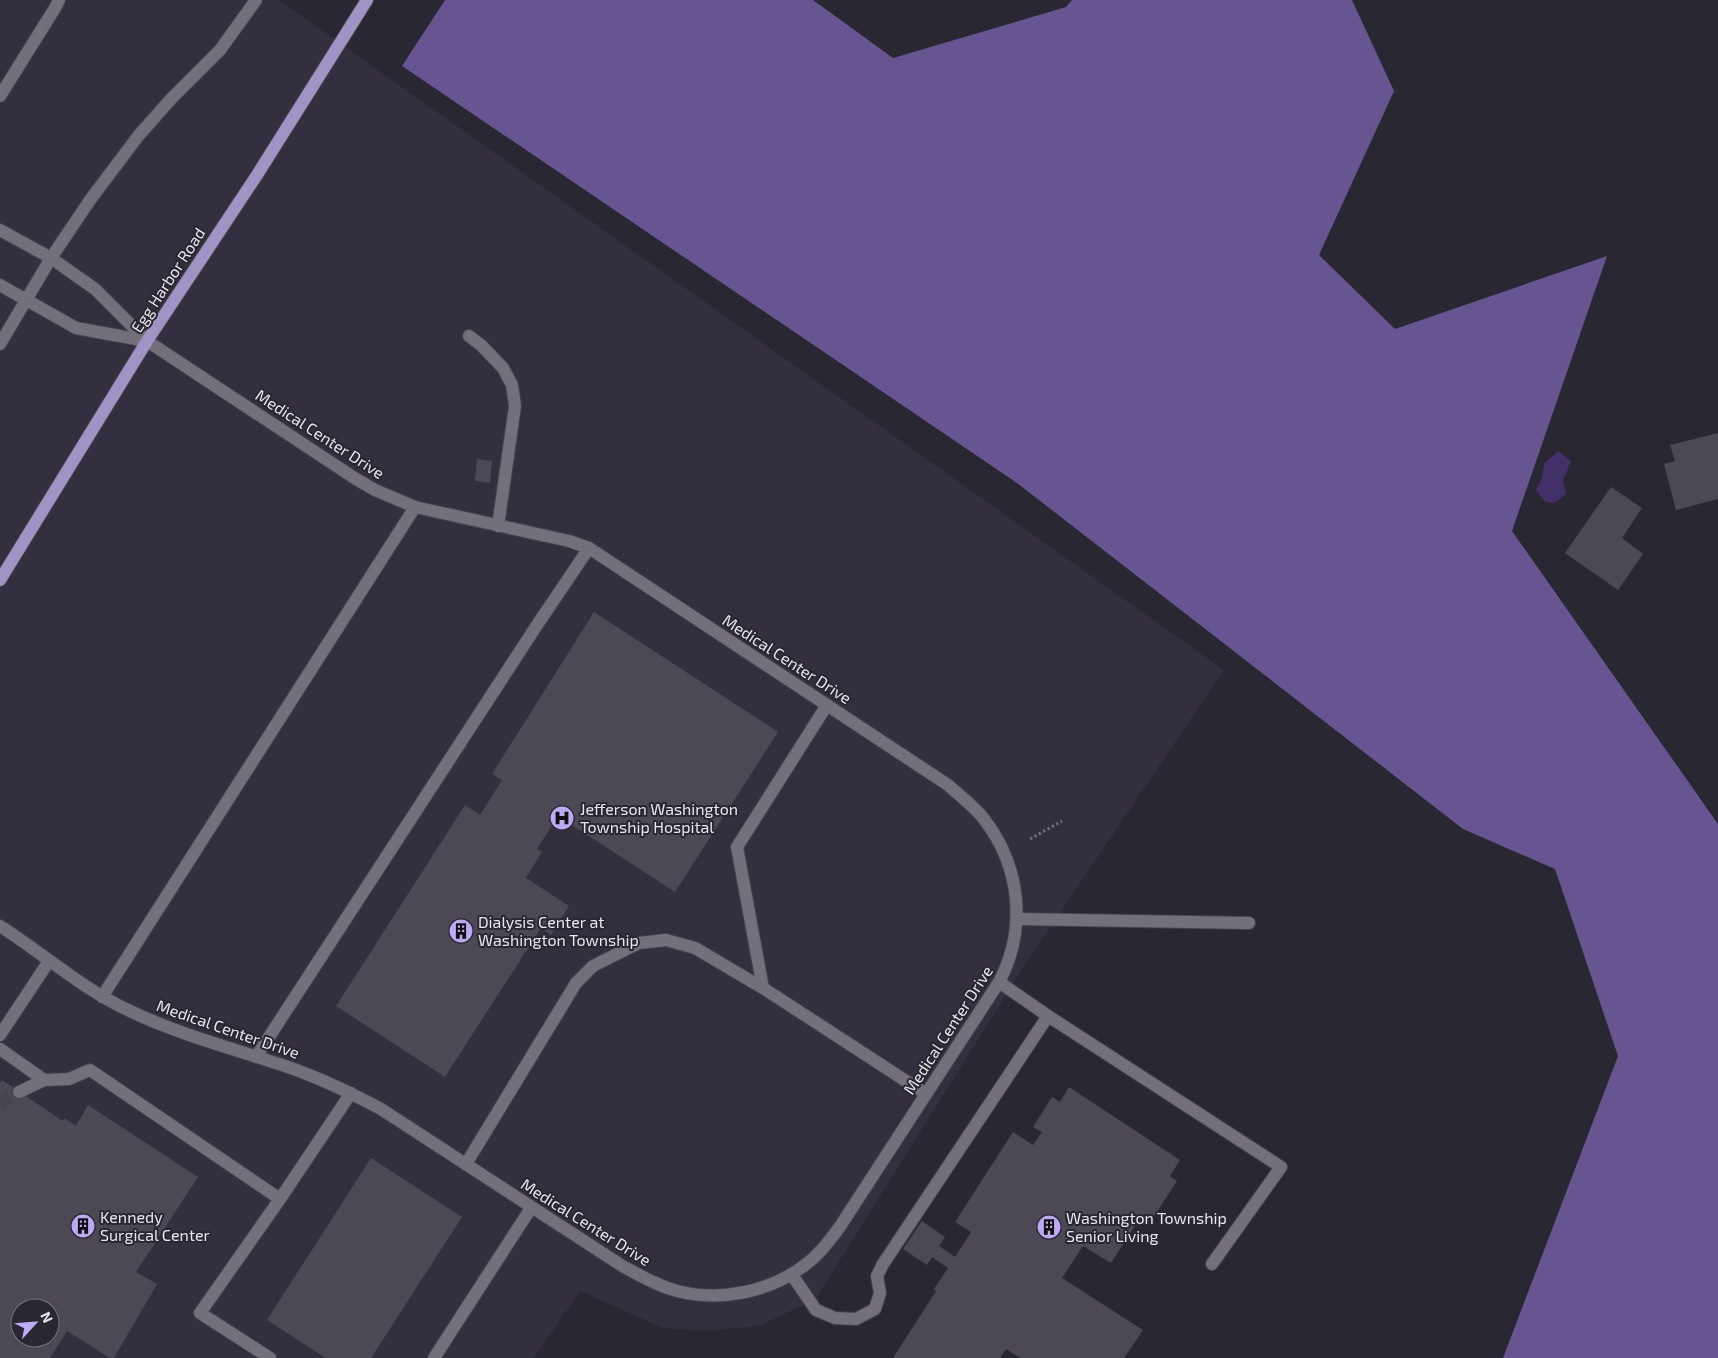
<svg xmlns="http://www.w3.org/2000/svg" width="1718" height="1358" viewBox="0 0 1718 1358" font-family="'Exo 2',sans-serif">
<rect width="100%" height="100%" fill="#292731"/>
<path fill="#332f3e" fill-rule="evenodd" d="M0,0H279L1224,670L1024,966L815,1300L758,1326L706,1331L663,1328L580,1291L534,1358H0ZM20,1308H50V1338H20Z"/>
<path fill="#665590" d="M445,0H813L893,58L1066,7L1072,0H1352L1394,91L1319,255L1395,329L1607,256L1512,531L1718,824V1358H1503L1618,1056L1555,869L1463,829L1017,483L402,66Z"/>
<path fill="#423068" d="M1558,451L1571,461L1563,480L1566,494L1554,503L1544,501L1536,490L1542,478L1544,464Z"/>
<g fill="#4c4954" fill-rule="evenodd">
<path d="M1718,433V499L1676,510L1664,464L1675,461L1670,445Z"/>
<path d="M477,459L492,461L490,483L475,481Z"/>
<path d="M1611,487L1642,508L1622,538L1643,554L1618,590L1565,553Z"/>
<path d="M594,612L778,732L675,892L558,816L537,849L542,852L526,878L569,906L551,935L541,928L445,1077L336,1006L465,805L480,815L502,780L492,774Z"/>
<path d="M2,1080L63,1121L64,1118L76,1126L88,1105L198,1177L136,1272L157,1284L114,1358H110L67,1331L50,1358H0V1083ZM20,1308H50V1338H20Z"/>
<path d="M1069,1087L1180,1160L1170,1176L1177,1181L1151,1221L1142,1215L1111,1263L1083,1246L1062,1278L1143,1330L1124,1358H1020L1006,1349L1000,1358H893L936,1291L934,1289L948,1268L932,1257L927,1265L903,1249L922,1221L945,1237L939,1246L955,1257L971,1232L955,1222L1013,1132L1033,1145L1042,1132L1033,1127L1052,1097L1060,1102Z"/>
<path d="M371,1158L462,1217L371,1358H326L267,1320Z"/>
</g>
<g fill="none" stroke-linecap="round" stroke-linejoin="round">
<path stroke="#46444d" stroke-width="12" stroke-dasharray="12 6" stroke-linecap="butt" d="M0,1103L19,1092"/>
<defs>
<g id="minor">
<path d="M0,96L55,8L59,0"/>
<path d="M0,230L51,258L95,289L147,341L356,479L375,490L415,507L569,541L589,548L948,785C960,796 974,806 984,819C1021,867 1027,929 999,982L839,1228C829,1241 819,1255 805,1265C770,1292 720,1302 677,1291C658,1286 641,1276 624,1267L381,1109C351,1093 320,1078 288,1067C235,1049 180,1035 130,1011C82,989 44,954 0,926"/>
<path d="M0,285L76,328L147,341"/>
<path d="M469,336L481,345L503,368L512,385L515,406L498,526"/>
<path d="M0,344L51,258L90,200L139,135L171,99L220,50L256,0"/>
<path d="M1018,919L1249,923"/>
<path d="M999,982L1048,1016L1281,1167L1212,1264"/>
<path d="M763,988L737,847L827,705"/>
<path d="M102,997L415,507"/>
<path d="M0,1035L49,961"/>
<path d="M0,1049L44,1080L69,1079L90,1070L280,1199"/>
<path d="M256,1057L537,625L589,548"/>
<path d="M19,1092L44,1080"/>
<path d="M466,1164L576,983L593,966L639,943L666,940L695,948L763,988L926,1094"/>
<path d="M792,1275L816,1310L835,1318L856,1319L875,1309L880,1293L877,1276L883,1264L1048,1016"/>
<path d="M270,1358L200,1313L280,1199L351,1093"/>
<path d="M434,1358L531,1208"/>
</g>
<path id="major" d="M0,580L147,341L257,175L367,0"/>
</defs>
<use href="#minor" stroke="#45434c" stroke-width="14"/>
<use href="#major" stroke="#45434c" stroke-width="14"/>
<path stroke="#6f6d75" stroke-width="3" stroke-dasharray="2.5 2.5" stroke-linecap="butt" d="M1030,839L1062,821"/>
<use href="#minor" stroke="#73707c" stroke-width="12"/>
<use href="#major" stroke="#a193c4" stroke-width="12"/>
</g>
<defs>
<symbol id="hospital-disc" viewBox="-11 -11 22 22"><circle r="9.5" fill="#bea9f5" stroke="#292731"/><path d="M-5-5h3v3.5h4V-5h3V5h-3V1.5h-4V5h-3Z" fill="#111"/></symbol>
<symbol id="building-disc" viewBox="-11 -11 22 22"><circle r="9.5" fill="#bea9f5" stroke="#292731"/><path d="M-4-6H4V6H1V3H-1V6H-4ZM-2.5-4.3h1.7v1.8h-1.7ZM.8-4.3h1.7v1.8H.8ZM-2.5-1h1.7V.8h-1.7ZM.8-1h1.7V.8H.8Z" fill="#111"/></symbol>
</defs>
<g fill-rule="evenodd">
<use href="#hospital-disc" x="548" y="804" width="28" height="28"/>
<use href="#building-disc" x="447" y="917" width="28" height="28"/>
<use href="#building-disc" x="69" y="1212" width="28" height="28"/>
<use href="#building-disc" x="1035" y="1213" width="28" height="28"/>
</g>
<g text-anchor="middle" stroke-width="4" stroke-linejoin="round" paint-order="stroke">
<g font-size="16" fill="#e8e6ed" stroke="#292731">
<text transform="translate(168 280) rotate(-57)" y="6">Egg Harbor Road</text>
<text transform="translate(320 434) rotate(33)" y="6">Medical Center Drive</text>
<text transform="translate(787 659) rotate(33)" y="6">Medical Center Drive</text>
<text transform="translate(228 1029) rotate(19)" y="6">Medical Center Drive</text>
<text transform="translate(948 1030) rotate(-57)" y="6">Medical Center Drive</text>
<text transform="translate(586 1222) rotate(32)" y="6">Medical Center Drive</text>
</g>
<g font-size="16" fill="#e8e6ed" stroke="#292731" text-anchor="start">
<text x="580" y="815">Jefferson Washington<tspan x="580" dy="18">Township Hospital</tspan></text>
<text x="478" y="928">Dialysis Center at<tspan x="478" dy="18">Washington Township</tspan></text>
<text x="100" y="1223">Kennedy<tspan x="100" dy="18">Surgical Center</tspan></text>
<text x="1066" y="1224">Washington Township<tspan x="1066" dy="18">Senior Living</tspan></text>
</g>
</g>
<g transform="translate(35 1323) rotate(64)"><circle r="24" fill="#292731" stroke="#75737c"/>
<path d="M0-4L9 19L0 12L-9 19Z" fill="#bea9f5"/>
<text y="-8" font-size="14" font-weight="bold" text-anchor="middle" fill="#e8e6ed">N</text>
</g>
</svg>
